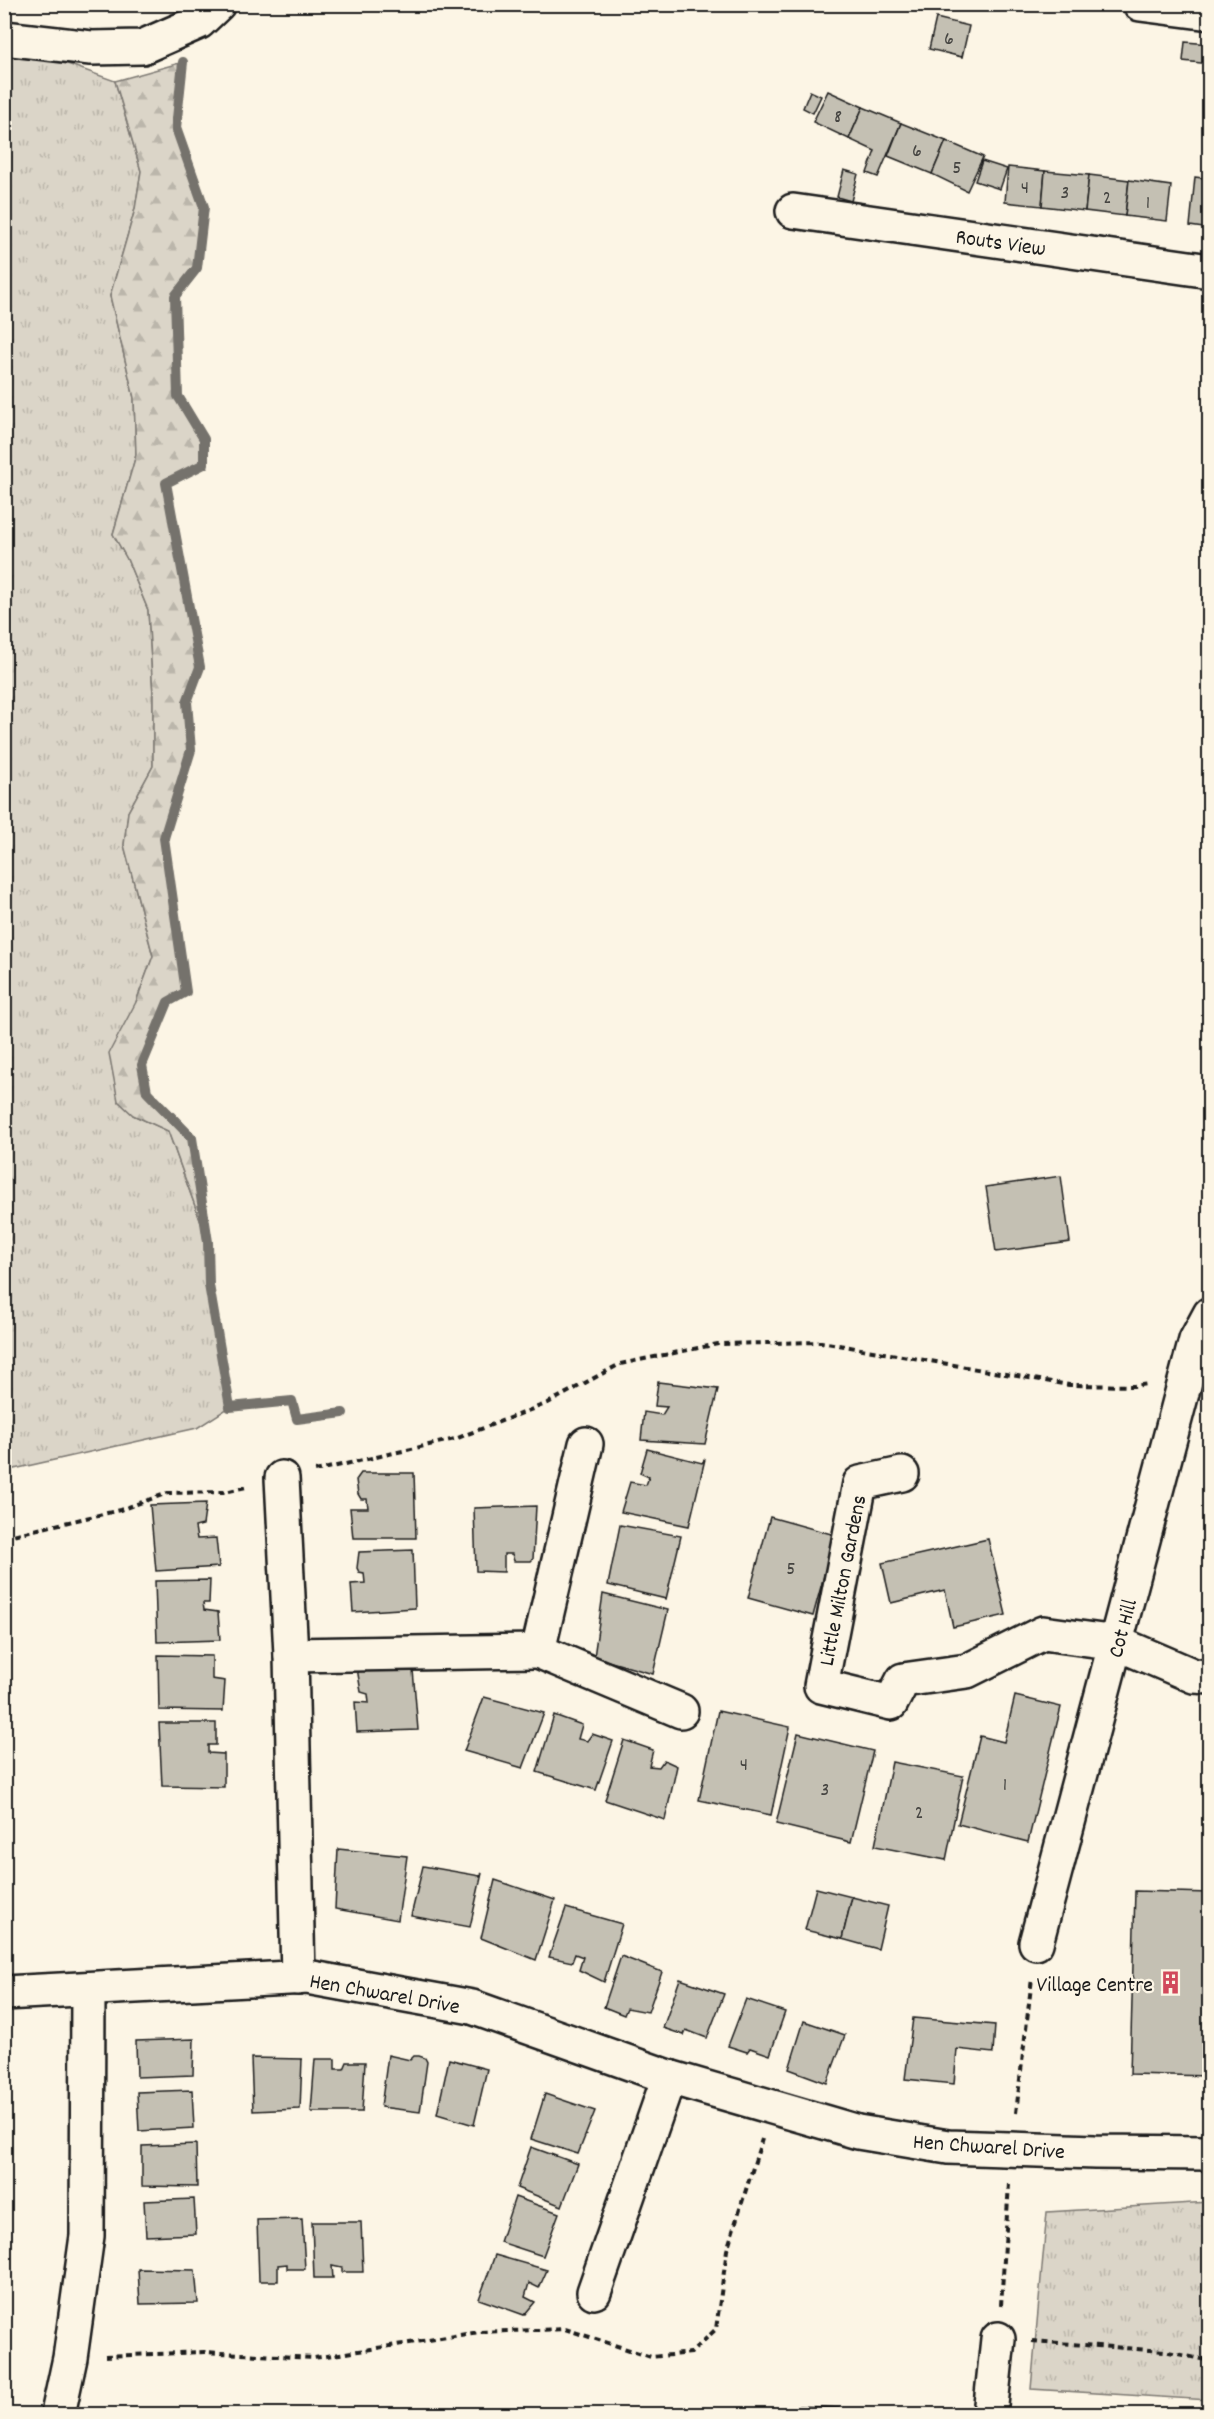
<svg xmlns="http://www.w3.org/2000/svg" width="1214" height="2419" viewBox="0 0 1214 2419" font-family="Dekko,sans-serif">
<defs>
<pattern id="grass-tufts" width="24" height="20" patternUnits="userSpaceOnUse" patternTransform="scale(1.5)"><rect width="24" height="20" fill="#dbd5c8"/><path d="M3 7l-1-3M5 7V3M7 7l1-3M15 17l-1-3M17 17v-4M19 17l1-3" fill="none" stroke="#bbb6ab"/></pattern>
<pattern id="forest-firs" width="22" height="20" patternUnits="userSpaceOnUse" patternTransform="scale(1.5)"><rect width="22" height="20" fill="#dbd5c8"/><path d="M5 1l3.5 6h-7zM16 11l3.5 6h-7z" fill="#bbb6ab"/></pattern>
</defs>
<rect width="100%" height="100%" fill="#fcf5e5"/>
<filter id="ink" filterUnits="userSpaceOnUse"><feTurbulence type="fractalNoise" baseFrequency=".0167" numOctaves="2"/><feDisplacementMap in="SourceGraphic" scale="12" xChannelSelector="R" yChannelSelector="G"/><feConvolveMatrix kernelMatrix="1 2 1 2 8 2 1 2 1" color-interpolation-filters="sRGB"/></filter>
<g filter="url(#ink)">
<g fill="url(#grass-tufts)" stroke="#7c7872" stroke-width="1.5">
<path d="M4,53L48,57L115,81L141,171L135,209L110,296L134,398L136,455L113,534L127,559L148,610L153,694V766L128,812L124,845L153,956L136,1002L133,1115L168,1131L208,1242L209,1285L230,1407L197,1428L5,1471Z"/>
<path d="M1209,2202V2400L1031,2389L1047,2212Z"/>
</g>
<path fill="url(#forest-firs)" stroke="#7c7872" stroke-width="1.5" d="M183,62L176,128L204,207L197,268L175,296L178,396L204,439V464L166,483L200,667L187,702L191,750L164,838L186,992L168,1003L142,1065L147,1092L192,1138L208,1242L168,1131L133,1115L118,1101L109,1053L136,1002L153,956L124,845L128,812L153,766V694L148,610L127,559L113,534L136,455L134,398L110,296L135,209L141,171L115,81Z"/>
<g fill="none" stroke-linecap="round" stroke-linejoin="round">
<path stroke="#75726c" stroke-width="10" d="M183,62L176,128L204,207L197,268L175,296L178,396L204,439V464L166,483L200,667L187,702L191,750L164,838L186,992L168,1002L142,1065L147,1092L192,1138L208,1242L209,1285L230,1407L292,1401L297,1419L343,1413"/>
</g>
<g fill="#c4c0b3" stroke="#1c1c1c" stroke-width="1.5">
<path d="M936,18L969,26L962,57L929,49Z"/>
<path d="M1185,42L1210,44V64L1183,61Z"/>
<path d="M810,91L821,96L813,113L803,108Z"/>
<path d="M828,91L863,107L849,139L813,122Z"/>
<path d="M863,107L901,123L878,177L867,173L875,151L849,139Z"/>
<path d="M901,123L946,141L932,174L888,156Z"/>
<path d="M946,141L983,157L967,191L932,174Z"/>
<path d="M982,161L1007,169L1000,189L975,181Z"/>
<path d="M1008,167L1045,171L1042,206L1005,202Z"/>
<path d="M844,170L858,174L851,201L837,197Z"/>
<path d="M1045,171L1089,175L1085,211L1042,206Z"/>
<path d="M1089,175L1129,180L1125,216L1085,211Z"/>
<path d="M1195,177L1210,179V229L1190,226Z"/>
<path d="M1129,180L1171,186L1167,221L1125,216Z"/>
<path d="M1061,1176L1070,1242L996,1252L986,1187Z"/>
<path d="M658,1382L718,1389L705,1444L641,1440L644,1412L662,1415L667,1407L655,1406Z"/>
<path d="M647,1449L702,1463L705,1459L689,1526L621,1512L630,1482L646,1485L649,1477L640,1473Z"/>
<path d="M361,1473H414L416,1538H353L350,1508H368L367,1499H361L358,1494L356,1480Z"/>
<path d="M206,1503L203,1525L195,1527L197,1539L216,1538L219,1567L156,1571L150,1505Z"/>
<path d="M536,1506L533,1559L531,1561H514L512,1554H504V1572L476,1571L474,1508Z"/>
<path d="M770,1517L835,1535L813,1616L748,1598Z"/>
<path d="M620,1525L681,1536L666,1599L608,1585Z"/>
<path d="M988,1539L1006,1615L953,1627L945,1590L891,1603L882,1563Z"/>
<path d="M413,1550L415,1608L353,1612L351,1584L365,1583L364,1573L359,1572L357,1568L359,1552Z"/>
<path d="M210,1580L209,1603H203L204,1610L218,1612L220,1640L157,1642L155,1581Z"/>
<path d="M603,1594L668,1610L653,1674L594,1657Z"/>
<path d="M158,1655L212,1656V1679L225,1681L223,1711L159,1710Z"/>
<path d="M357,1668L413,1670L418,1730L357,1732L355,1702L369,1703L368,1694L361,1692Z"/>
<path d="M1015,1696L1061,1707L1028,1842L958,1824L980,1736L1004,1742Z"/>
<path d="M484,1697L544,1713L523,1768L464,1751Z"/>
<path d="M718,1711L790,1727L771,1815L699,1800Z"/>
<path d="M554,1715L582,1725L578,1739L587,1741L592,1734L613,1741L596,1790L537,1772Z"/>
<path d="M159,1723H216V1745H208V1753L224,1754V1787L162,1786Z"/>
<path d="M798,1733L873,1751L851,1842L776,1824Z"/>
<path d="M624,1740L653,1750L649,1766L659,1767L664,1760L677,1766L665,1820L605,1800Z"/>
<path d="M892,1762L963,1776L946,1860L875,1846Z"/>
<path d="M338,1849L407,1856L398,1920L335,1909Z"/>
<path d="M423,1866L480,1876L482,1873L470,1927L411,1916Z"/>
<path d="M495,1880L555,1900L536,1960L481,1938Z"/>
<path d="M816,1888L852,1897L842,1939L805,1930Z"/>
<path d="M1135,1891L1210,1893V2076L1130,2074Z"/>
<path d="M852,1897L888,1906L878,1949L842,1939Z"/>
<path d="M566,1908L622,1924L604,1982L579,1970L583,1957L575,1954L572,1962L549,1957Z"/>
<path d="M621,1956L662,1972L648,2012L627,2008L624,2015L604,2007Z"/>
<path d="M680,1979L724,1994L707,2038L686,2030L684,2035L663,2028Z"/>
<path d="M746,1999L785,2012L770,2055L750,2048L747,2052L728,2046Z"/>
<path d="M913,2018L995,2025L993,2053L957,2049L954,2084L905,2079Z"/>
<path d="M804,2021L845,2035L827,2083L789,2069Z"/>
<path d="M194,2039L193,2075L137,2077L136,2041Z"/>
<path d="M388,2055L410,2060L414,2056H419L425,2058L427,2062L420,2112L381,2107Z"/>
<path d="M251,2058L302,2059L300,2109L253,2111Z"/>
<path d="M315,2059H335V2069H344L347,2062H365L362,2112H311Z"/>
<path d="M449,2059L487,2069L474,2125L437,2114Z"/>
<path d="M192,2090L194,2128L139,2131L137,2092Z"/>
<path d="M545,2094L595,2111L578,2154L531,2139Z"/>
<path d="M196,2144L197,2187L142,2186V2146Z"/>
<path d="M531,2147L578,2164L562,2206L517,2188Z"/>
<path d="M515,2197L559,2213L543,2256L500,2242Z"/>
<path d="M194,2199L196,2234L146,2236L144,2201Z"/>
<path d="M302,2219L305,2269H287V2264L278,2265V2281H259L257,2220Z"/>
<path d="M312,2222H361L363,2272H342V2268L332,2266L333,2278H314Z"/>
<path d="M495,2255L547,2270L539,2288L529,2283L525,2297L535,2302L524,2315L479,2299Z"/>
<path d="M138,2269L195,2270L198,2303L140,2304Z"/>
<path d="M799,2406L839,2408V2414H798Z"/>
</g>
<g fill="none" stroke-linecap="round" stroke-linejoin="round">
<defs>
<g id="minor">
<path d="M793,211L1210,271"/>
<path d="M902,1474L860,1483L821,1686L891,1703L903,1680L967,1671L1043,1633L1117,1643L1194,1676L1210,1677"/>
<path d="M282,1478L291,1655L298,1978"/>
<path d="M538,1651L681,1711"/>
<path d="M291,1655L538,1651L586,1444"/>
<path d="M1036,1943L1196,1340L1210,1314"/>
<path d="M4,1993L307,1977L472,2007L669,2077L858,2132L948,2147L1095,2152L1210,2153"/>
<path d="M594,2292L669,2077"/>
<path d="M58,2414L70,2358L87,2236L88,1989"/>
<path d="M990,2414L998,2339"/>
</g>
<g id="tertiary">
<path d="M1140,4L1210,13"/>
<path d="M4,38L91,48L142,47L199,22L218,4"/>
</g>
</defs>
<use href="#minor" stroke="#1c1c1c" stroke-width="38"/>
<use href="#tertiary" stroke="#1c1c1c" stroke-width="38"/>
<g stroke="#1c1c1c" stroke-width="4" stroke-dasharray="6 4.5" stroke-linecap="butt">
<path d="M315,1471L455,1439L548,1403L620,1364L718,1344L821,1342L1069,1385L1134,1386L1148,1384"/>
<path d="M4,1537L120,1510L168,1493L225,1492L246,1487"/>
<path d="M1016,2113L1032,1978"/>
<path d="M1001,2305L1009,2184"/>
<path d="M1032,2341L1164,2351L1210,2361"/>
<path d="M105,2356L204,2352L314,2358L479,2332L565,2329L651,2357L691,2353L716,2329L727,2250L762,2139"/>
</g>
<use href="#minor" stroke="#fcf5e5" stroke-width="33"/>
<use href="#tertiary" stroke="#fcf5e5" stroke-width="33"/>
</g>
</g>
<defs>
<symbol id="building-bare" viewBox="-9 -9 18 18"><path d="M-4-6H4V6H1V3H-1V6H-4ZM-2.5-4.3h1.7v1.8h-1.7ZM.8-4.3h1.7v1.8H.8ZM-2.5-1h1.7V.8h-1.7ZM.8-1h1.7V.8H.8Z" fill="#d1495b" stroke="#fcf5e5" stroke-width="2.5" paint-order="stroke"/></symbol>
</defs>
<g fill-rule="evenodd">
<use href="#building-bare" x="1154" y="1966" width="33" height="33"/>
</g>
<g text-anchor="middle" stroke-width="4.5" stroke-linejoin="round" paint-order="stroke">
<g font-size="20" fill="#464542">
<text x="949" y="44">6</text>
<text x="838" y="122">8</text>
<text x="917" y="156">6</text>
<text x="957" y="173">5</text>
<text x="1025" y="193">4</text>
<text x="1065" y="198">3</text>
<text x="1107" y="203">2</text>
<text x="1148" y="208">1</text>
<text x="791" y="1574">5</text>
<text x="744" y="1770">4</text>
<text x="1005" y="1790">1</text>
<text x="825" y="1795">3</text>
<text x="919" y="1818">2</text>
</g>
<g font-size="22" fill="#1c1c1c" stroke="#fcf5e5">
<text transform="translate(1001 241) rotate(8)" y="8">Routs View</text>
<text transform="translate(841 1580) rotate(-79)" y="8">Little Milton Gardens</text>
<text transform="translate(1121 1628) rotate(-75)" y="8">Cot Hill</text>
<text transform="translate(385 1992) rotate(10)" y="8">Hen Chwarel Drive</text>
<text transform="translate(989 2145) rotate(4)" y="8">Hen Chwarel Drive</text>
</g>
<g font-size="22" fill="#1c1c1c" stroke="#fcf5e5" text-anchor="end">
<text x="1153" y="1991">Village Centre</text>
</g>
</g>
<rect width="1214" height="2419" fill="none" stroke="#fcf5e5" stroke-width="24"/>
<rect x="12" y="12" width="1190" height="2395" fill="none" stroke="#1c1c1c" stroke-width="2" filter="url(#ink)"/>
</svg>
